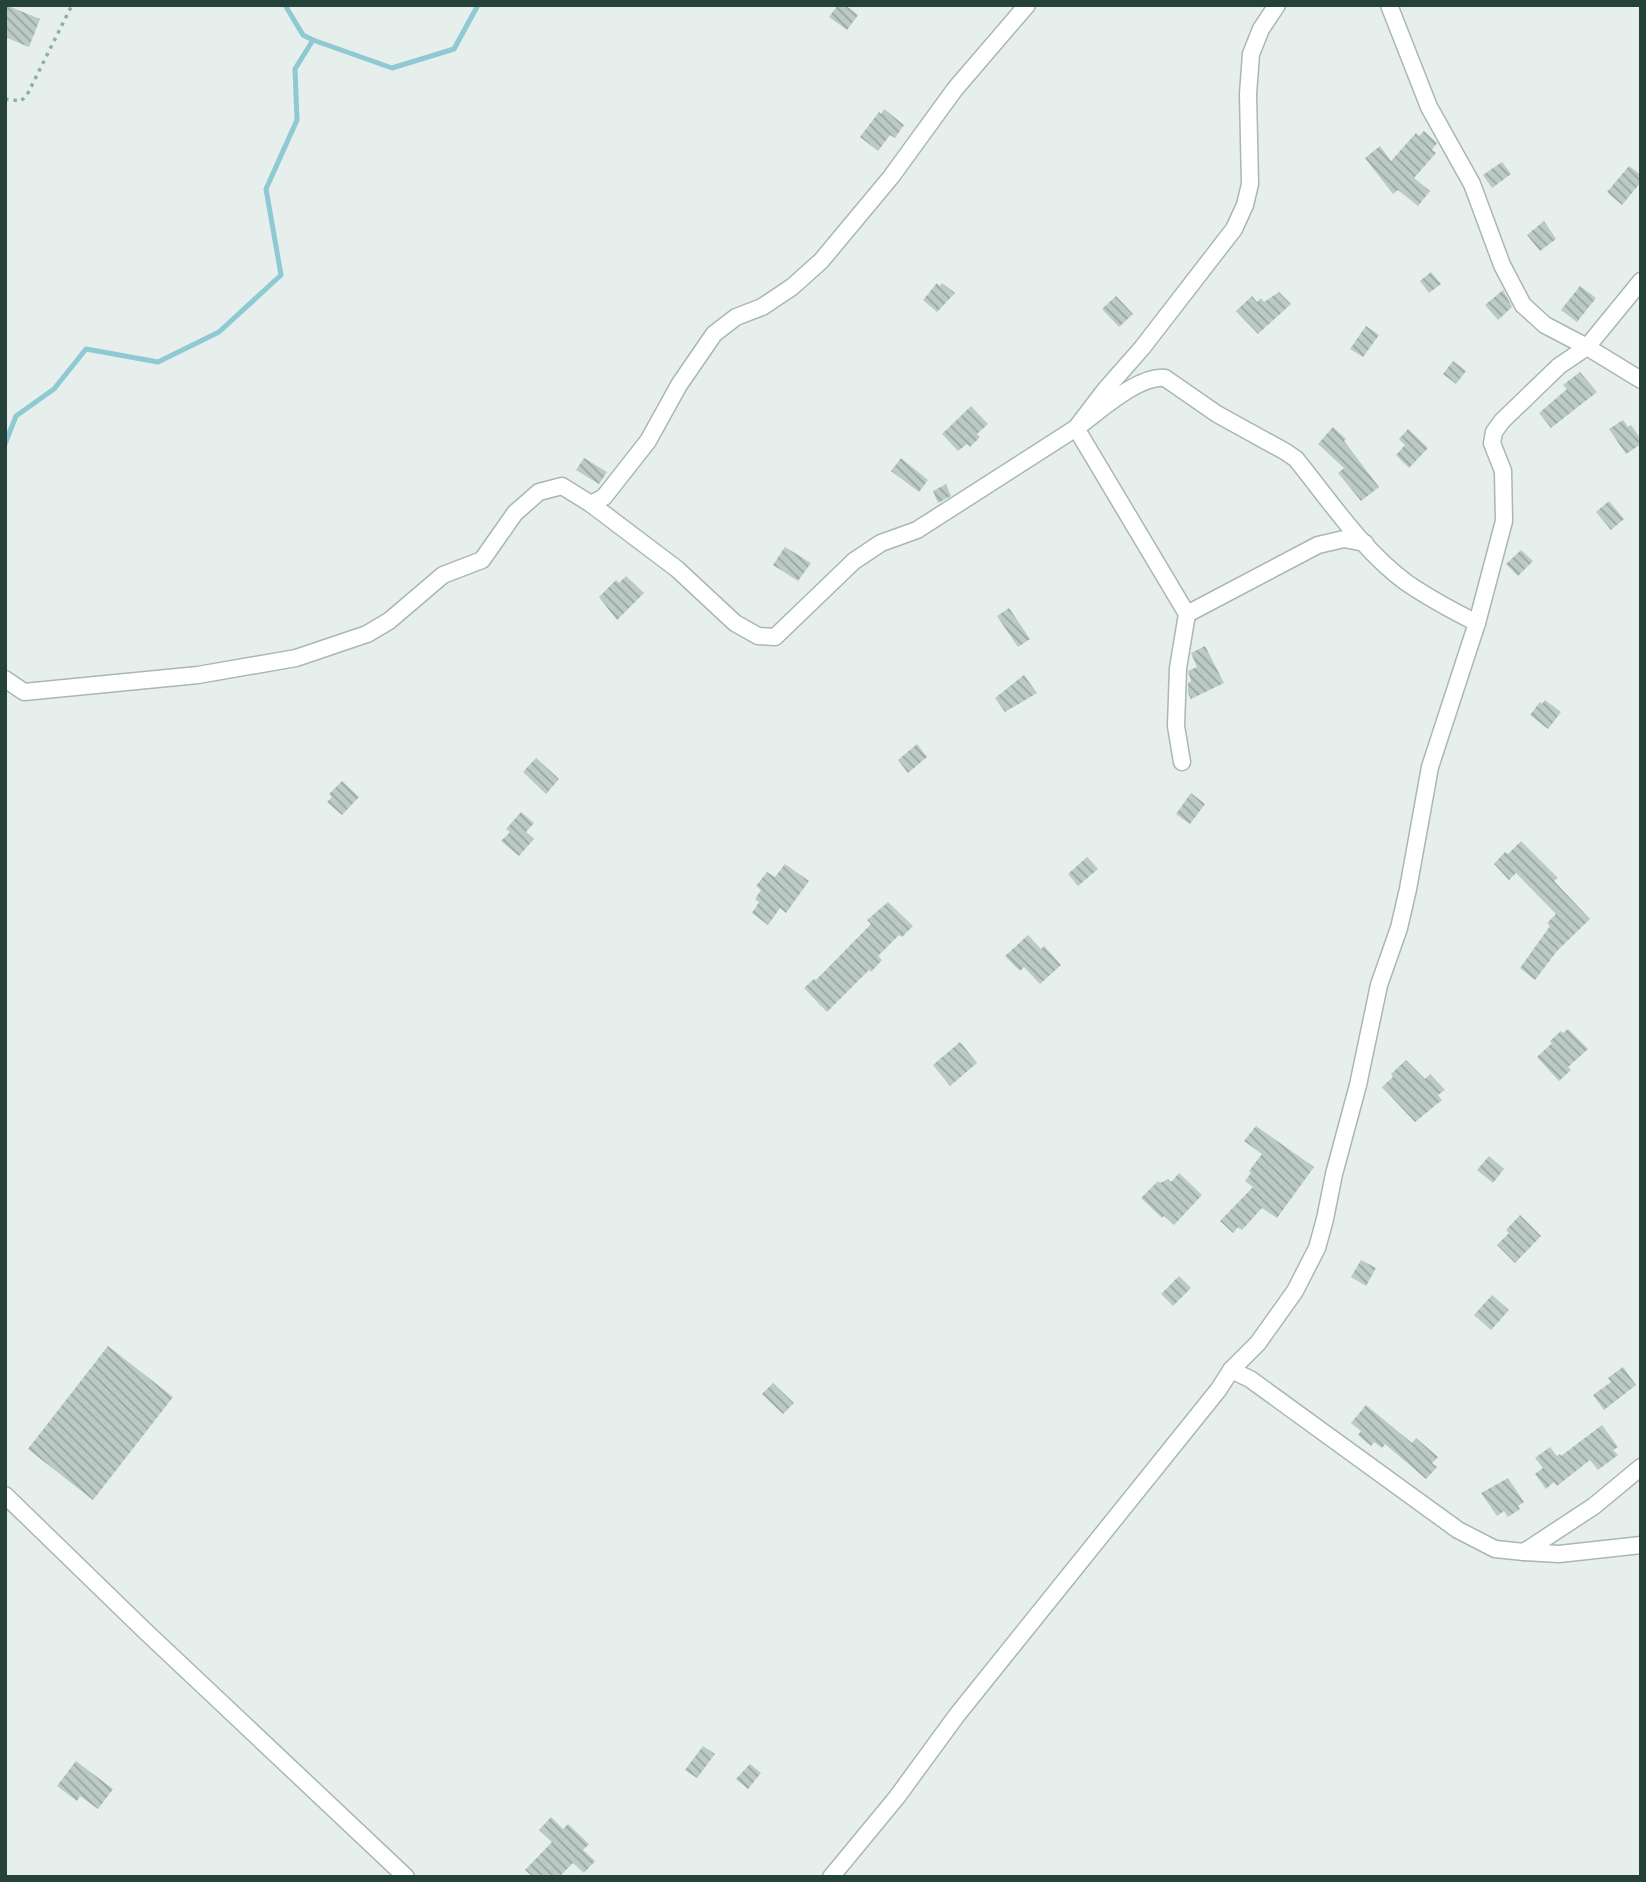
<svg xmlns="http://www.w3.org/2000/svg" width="1646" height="1882" viewBox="0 0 1646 1882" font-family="Inter,sans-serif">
<defs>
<pattern id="building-back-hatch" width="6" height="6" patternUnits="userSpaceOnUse" patternTransform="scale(1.75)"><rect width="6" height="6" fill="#bbcac4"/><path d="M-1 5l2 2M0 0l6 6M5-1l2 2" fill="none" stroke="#98a6a0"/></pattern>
</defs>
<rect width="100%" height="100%" fill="#e6efeb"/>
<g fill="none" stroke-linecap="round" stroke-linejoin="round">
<g stroke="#8ec9d4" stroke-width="5">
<path d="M285,5L303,35L313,40"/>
<path d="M5,444L16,416L54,389L86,349L158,362L219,332L281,275L266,189L297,120L295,69L313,40L392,68L454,49L478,5"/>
</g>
</g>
<g fill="url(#building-back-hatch)">
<path d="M6,5L40,19L29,47L5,37Z"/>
<path d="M838,5H845L858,15L847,30L829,17Z"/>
<path d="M884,109L904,125L895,138L890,135L878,151L860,137L879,112L881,114Z"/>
<path d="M1424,131L1437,143L1432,150L1436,153L1414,178L1430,191L1418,206L1398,190L1393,194L1365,158L1380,146L1391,161L1416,133L1419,136Z"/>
<path d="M1502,162L1511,174L1492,188L1483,175Z"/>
<path d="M1629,166L1641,175V182L1622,205L1607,192Z"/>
<path d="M1544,221L1556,239L1540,251L1527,235Z"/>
<path d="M1431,272L1441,284L1429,293L1420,281Z"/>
<path d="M937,283L940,286L942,283L955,293L937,312L923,300Z"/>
<path d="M1580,286L1596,298L1577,322L1561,310Z"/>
<path d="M1503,290L1512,307L1498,320L1485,305Z"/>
<path d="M1279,292L1291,304L1258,334L1236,311L1252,296L1257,302L1261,298L1264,302Z"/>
<path d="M1116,296L1133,314L1119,327L1102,309Z"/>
<path d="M1366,326L1379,335L1363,357L1350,349Z"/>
<path d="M1453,361L1466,371L1456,384L1443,374Z"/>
<path d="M1580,372L1597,392L1551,428L1539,413L1567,389L1563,385Z"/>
<path d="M971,406L988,424L977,434L980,437L970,447L967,444L958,451L942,434Z"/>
<path d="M1623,420L1628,427L1631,425L1641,439V444L1626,454L1609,429Z"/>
<path d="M1333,427L1346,439L1344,441L1379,487L1361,501L1338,473L1344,468L1318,444Z"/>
<path d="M1408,429L1428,448L1409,468L1396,455L1405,445L1399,439Z"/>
<path d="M584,458L607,472L599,484L576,470Z"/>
<path d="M901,458L928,480L919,492L891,471Z"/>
<path d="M946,484L951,496L938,503L933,491Z"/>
<path d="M1609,501L1624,519L1611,530L1596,512Z"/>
<path d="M785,547L811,563L798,581L773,565Z"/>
<path d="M1521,550L1533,561L1518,576L1506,564Z"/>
<path d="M626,576L644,593L617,620L599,597L616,580L619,583Z"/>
<path d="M1009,608L1030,639L1018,647L997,616Z"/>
<path d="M1205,646L1224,683L1191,699L1188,693V683L1191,681L1188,671L1197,667L1191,653Z"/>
<path d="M1024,675L1037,693L1005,712L995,698Z"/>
<path d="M1545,700L1561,712L1548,729L1530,715L1540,702L1542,704Z"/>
<path d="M917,744L927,757L908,773L898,760Z"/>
<path d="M536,758L559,779L546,794L523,772Z"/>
<path d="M342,781L359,797L342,815L327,802L332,797L329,794Z"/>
<path d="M1191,793L1205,804L1190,824L1176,814Z"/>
<path d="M521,812L534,823L526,832L534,839L519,856L501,841L510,832L506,829Z"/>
<path d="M1521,841L1558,878L1554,881L1590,919L1557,951L1535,980L1520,968L1550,926L1547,923L1556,914L1516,873L1509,880L1494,864L1505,852L1508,854Z"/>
<path d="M1087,857L1098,869L1078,886L1068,874Z"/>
<path d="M785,864L809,881L786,913L780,908L768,925L752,913L759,902L755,899L761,890L756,886L767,872L775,877Z"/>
<path d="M888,902L913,926L902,937L899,935L878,956L882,960L871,972L869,970L827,1012L804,988L814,979L816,980L871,924L867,920Z"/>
<path d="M1028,935L1041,949L1044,946L1061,965L1040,984L1024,967L1020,971L1005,956Z"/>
<path d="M1568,1029L1588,1049L1568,1067L1571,1070L1559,1081L1537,1057L1552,1043L1550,1041L1561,1031L1563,1033Z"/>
<path d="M960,1042L977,1063L950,1086L933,1065Z"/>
<path d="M1406,1060L1425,1079L1430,1074L1445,1090L1438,1095L1442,1100L1415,1122L1382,1087L1393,1077L1391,1074Z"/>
<path d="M1256,1126L1314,1167L1277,1218L1262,1208L1242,1230L1238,1227L1233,1233L1220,1221L1253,1187L1245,1181L1251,1173L1249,1171L1262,1154L1244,1141Z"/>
<path d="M1489,1156L1504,1169L1493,1183L1477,1170Z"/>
<path d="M1179,1173L1202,1195L1174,1225L1164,1216L1162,1218L1141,1198L1158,1181L1160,1183L1168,1179L1171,1182Z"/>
<path d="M1520,1215L1541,1236L1515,1263L1497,1245L1509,1233L1506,1230Z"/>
<path d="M1361,1260L1376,1268L1366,1286L1351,1277Z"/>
<path d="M1179,1276L1191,1288L1173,1306L1161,1294Z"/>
<path d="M1492,1295L1509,1310L1491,1330L1474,1315Z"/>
<path d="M108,1346L173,1397L93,1500L28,1449Z"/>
<path d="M1623,1367L1636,1385L1604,1410L1593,1395L1611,1382L1608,1378Z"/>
<path d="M773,1383L794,1403L783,1414L762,1394Z"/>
<path d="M1366,1405L1412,1443L1416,1438L1438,1457L1432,1463L1437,1467L1426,1479L1385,1444L1382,1448L1374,1442L1371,1446L1358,1435L1361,1431L1351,1423Z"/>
<path d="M1602,1425L1618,1447L1613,1450L1618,1455L1598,1470L1590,1460L1557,1486L1554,1482L1546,1489L1535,1474L1543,1468L1535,1458L1550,1447L1557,1456L1560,1454L1561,1456Z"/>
<path d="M1508,1478L1524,1502L1518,1506L1520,1509L1508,1517L1504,1511L1497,1516L1481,1493Z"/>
<path d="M703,1746L715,1754L697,1778L685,1770Z"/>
<path d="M76,1761L113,1789L98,1809L80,1796L77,1801L57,1786Z"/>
<path d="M750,1764L761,1773L748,1789L736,1779Z"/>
<path d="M551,1817L563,1829L568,1824L589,1844L583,1850L595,1861L584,1873L573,1863L559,1877H533L525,1870L552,1842L539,1830Z"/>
</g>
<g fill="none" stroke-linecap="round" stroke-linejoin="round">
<defs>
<g id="minor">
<path d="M1389,5L1429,107L1472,184L1502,265L1523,305L1545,325L1587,347L1641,380"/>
<path d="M591,504L604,497L648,441L679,385L714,334L736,317L762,307L792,287L821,261L891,177L955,89L1027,5"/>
<path d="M1187,614L1318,545L1344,539L1365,543"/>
<path d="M5,679L24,692L198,675L296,658L367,634L389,621L443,575L482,560L515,513L539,492L562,486L591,504L677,569L735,623L758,636L775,637L854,561L881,543L917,530L1076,428L1105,390L1142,348L1234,229L1245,205L1250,184L1248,94L1251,54L1261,29L1277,5"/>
<path d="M1182,762L1176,726L1178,668L1187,614L1076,428C1099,412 1138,375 1165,378L1217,414L1286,452L1296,459C1330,501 1363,551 1407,583C1429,598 1453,611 1477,623"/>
<path d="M1231,1370L1250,1379L1458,1530L1495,1549L1524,1552L1559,1554L1641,1545"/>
<path d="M5,1495L143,1629L406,1877"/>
<path d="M1524,1552L1594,1506L1641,1467"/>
<path d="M831,1877L897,1797L957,1715L1219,1389L1231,1370L1258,1343L1295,1291L1317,1248L1325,1219L1334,1174L1358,1085L1379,985L1399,928L1408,889L1430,767L1477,623L1504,521L1503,471L1492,443L1494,432L1502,421L1559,366L1587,347L1641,281"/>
</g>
</defs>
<use href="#minor" stroke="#a8b8b2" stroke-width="19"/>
<path stroke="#86b3a5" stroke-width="3.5" stroke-dasharray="3.5 5" stroke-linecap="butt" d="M5,99L21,101L27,95L72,5"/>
<use href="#minor" stroke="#fff" stroke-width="16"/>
</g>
<rect width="1646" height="1882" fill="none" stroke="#24423a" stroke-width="14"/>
</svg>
